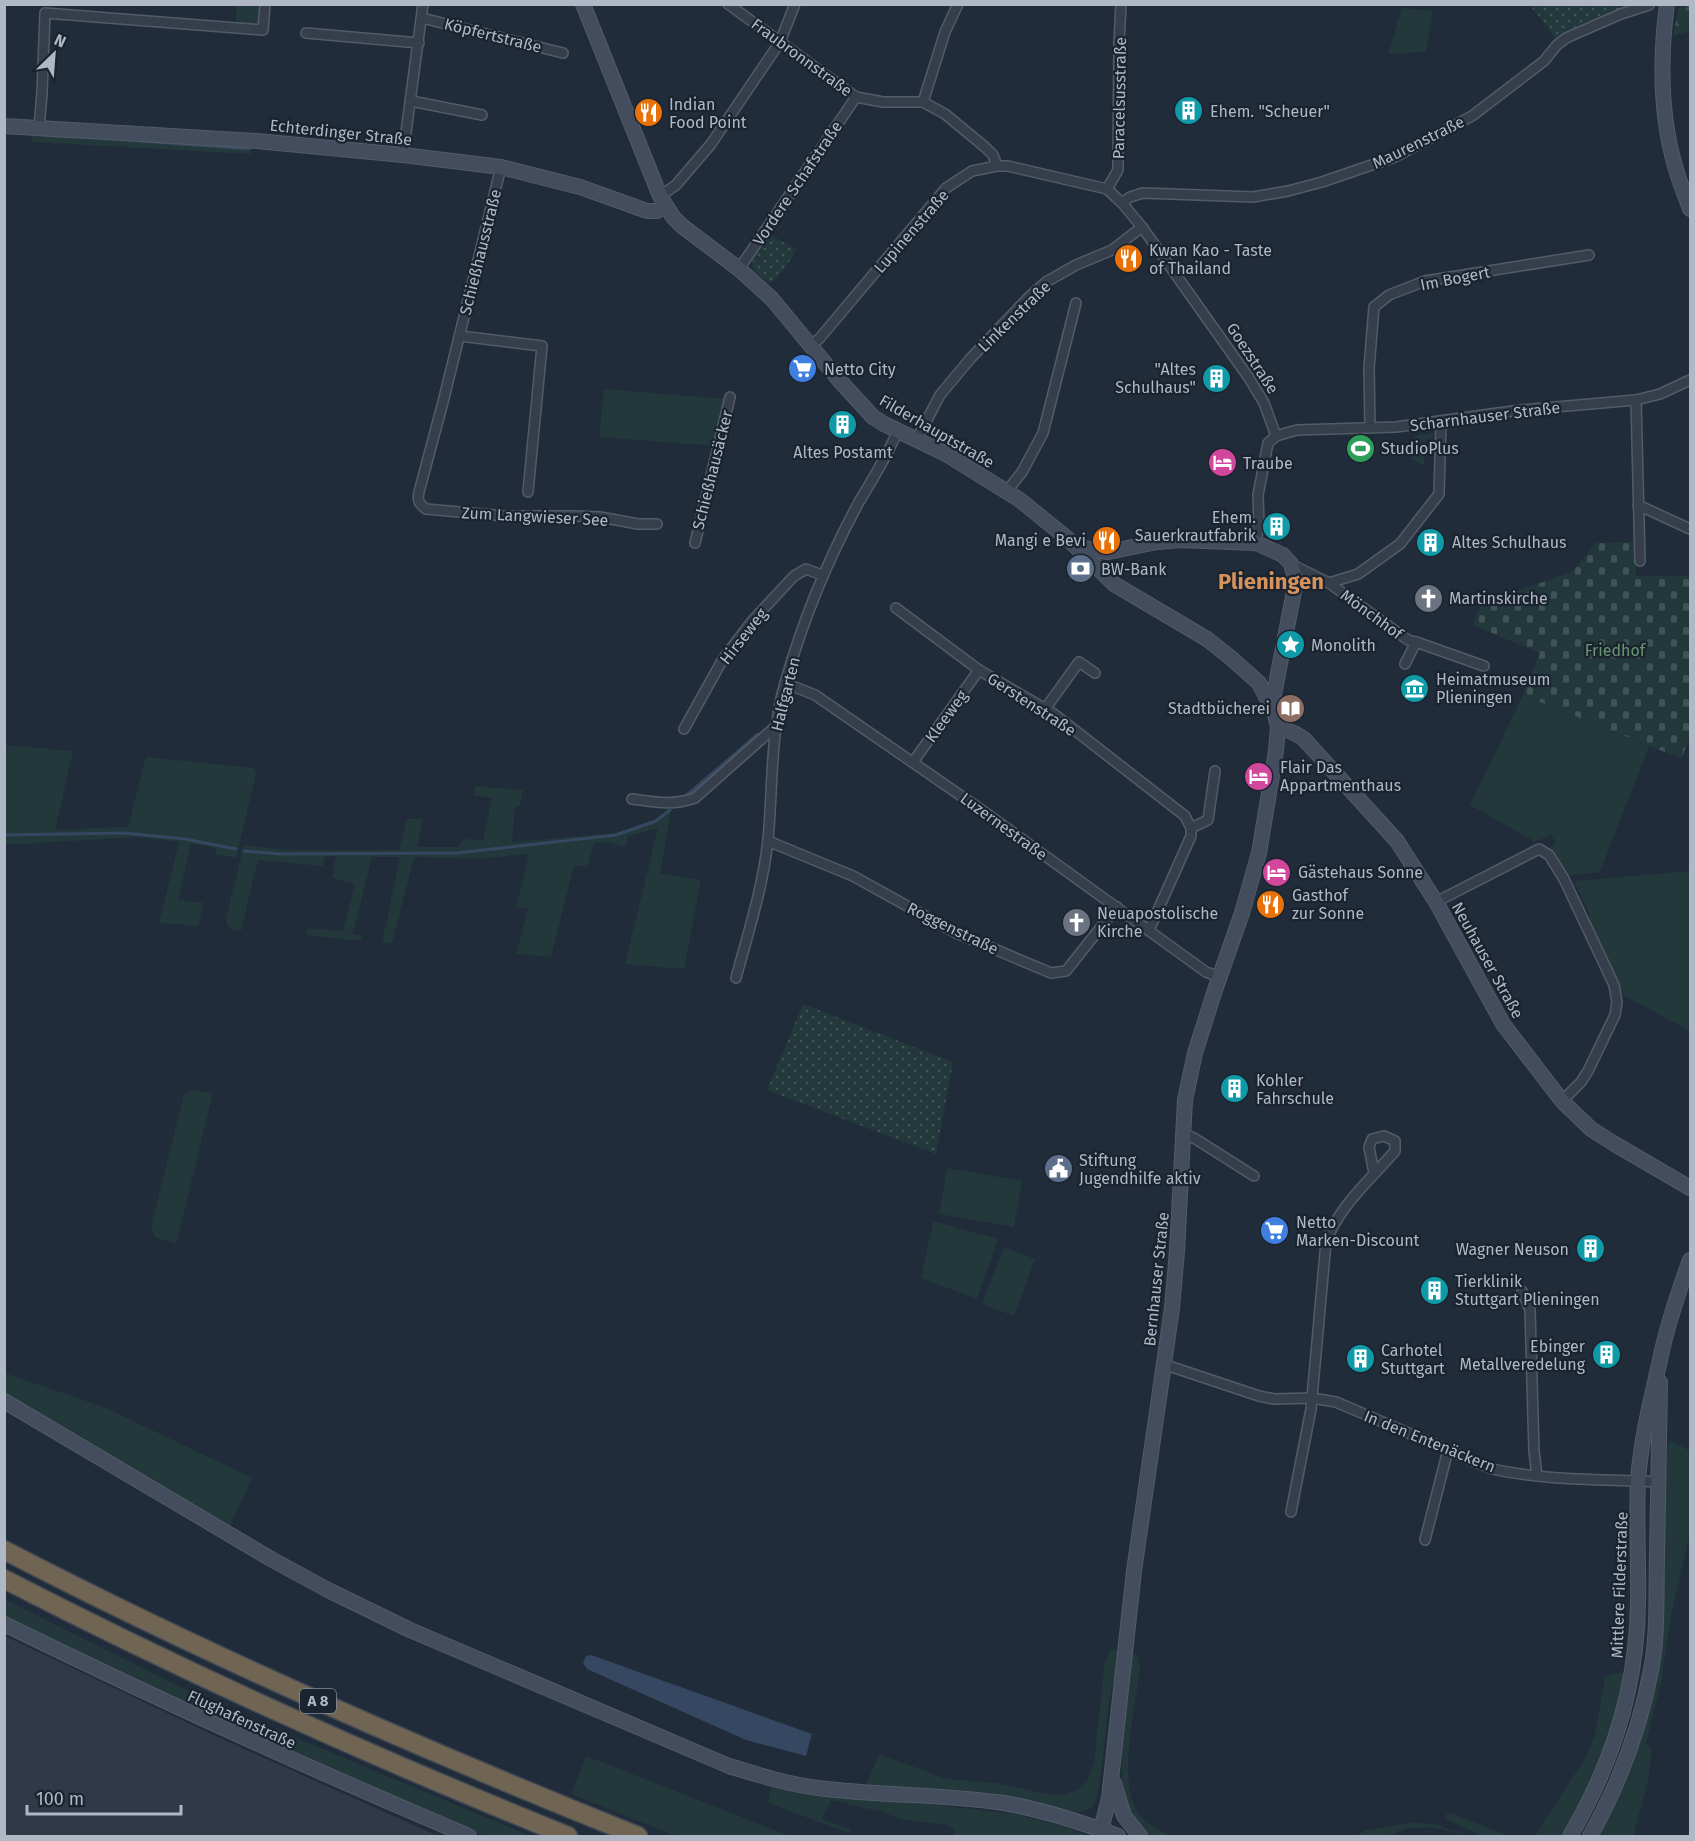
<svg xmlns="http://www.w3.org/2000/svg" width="1695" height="1841" viewBox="0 0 1695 1841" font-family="'Fira Sans',sans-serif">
<defs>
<pattern id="forest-firs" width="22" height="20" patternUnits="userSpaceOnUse" patternTransform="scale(1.5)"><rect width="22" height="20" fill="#23383b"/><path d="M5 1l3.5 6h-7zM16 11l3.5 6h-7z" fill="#405356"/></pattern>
<pattern id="cemetery-stones" width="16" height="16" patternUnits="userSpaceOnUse" patternTransform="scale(1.5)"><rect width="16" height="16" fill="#23383b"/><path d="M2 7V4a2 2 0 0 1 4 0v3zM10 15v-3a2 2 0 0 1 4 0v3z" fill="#405356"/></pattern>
<pattern id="garden-dots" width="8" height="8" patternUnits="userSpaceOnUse" patternTransform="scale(1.5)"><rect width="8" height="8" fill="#23383b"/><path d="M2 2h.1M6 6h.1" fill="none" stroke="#405356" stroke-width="1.8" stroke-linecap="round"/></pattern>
</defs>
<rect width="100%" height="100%" fill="#212c3a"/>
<path fill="#2f3947" d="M5,1636L209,1733L438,1836H5Z"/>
<g fill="#23383b">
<path d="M237,5H265L263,30L235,28Z"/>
<path d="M1402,8L1433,11L1426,52L1388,54Z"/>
<path d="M36,133L249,146L251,154L31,142L33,135Z"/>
<path d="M604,389L728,399L716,446L599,437Z"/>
<path d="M1433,433V439L1425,440L1424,466L1411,459L1414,436Z"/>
<path d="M1523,695L1649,746L1600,872L1566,876L1552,851L1551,847L1556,843L1551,835L1533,843L1532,840L1470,805Z"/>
<path d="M4,745L73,751L55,830L128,827L146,757L254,768L256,774L236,858L215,854L216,848L191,844L178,900L204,903L198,926L159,923L179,842L136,837L5,845Z"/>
<path d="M475,786L523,790L520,806H515L512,842L615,833L655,819L672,806L660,873L701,880L684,969L625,964L658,828L628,836L625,847L607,842L594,843L587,867L574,865L551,957L516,954L528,909L516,907L529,854L478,859L414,857L392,943L382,942L400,857H372L353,934L362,935L361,941L306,935L307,928L343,931L355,884L332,878L336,856L325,857L323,866L258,860L241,931L232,930L227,925L226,918L244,845L286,850H399L407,819H423L417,847H459L462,839L483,840L492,798L473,795Z"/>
<path d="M1690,871V1031L1623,995L1590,934L1589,913L1574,881Z"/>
<path d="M192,1090L213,1093L176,1244L155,1237L151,1226L184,1094Z"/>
<path d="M947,1168L1022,1181L1014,1227L939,1214Z"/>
<path d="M933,1221L998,1239L977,1299L921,1278Z"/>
<path d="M1004,1247L1035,1259L1014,1316L982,1304Z"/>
<path d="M5,1373L106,1408L252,1478L230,1526L5,1393Z"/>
<path d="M1670,1440L1690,1451V1533L1671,1616L1661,1682L1646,1744L1652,1749L1648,1780L1633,1836H1597C1624,1786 1645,1735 1655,1679L1664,1457Z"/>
<path d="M4,1599L206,1700L530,1836H484L164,1696L5,1616Z"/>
<path d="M1111,1649H1115L1119,1653C1117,1670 1111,1686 1109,1702C1106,1721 1102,1795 1092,1807C1082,1819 1046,1803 1031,1800C977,1788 922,1789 866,1786L879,1754L947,1779L996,1783L1057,1796L1075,1791L1087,1782L1094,1762L1105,1660Z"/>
<path d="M1133,1653L1138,1656L1140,1666C1137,1704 1116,1779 1138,1813C1146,1825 1160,1830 1172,1836C1165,1836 1156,1838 1149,1836C1104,1822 1127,1691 1131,1656Z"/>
<path d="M1625,1671C1615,1723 1593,1795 1560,1836H1535L1587,1755L1595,1734L1605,1677Z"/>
<path d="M586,1756L790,1836H678L674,1835L571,1794Z"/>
<path d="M772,1783L870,1798L1015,1814L1066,1827L1089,1836H953L955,1830L948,1825L903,1820L882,1812L831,1800L822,1819L851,1830L849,1833L768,1803Z"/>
<path d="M1447,1813L1453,1814L1510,1836H1482L1445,1818Z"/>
<path d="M1413,1822L1438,1825L1466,1836L1441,1829L1426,1827L1406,1829L1388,1836H1355L1366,1830Z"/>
</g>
<path fill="url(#forest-firs)" d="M1690,5V31L1673,36L1679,7Z"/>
<path fill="url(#cemetery-stones)" d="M1635,542L1636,576H1690V734L1682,759L1523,695L1540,653L1473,625L1482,603L1572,572L1596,543Z"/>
<g fill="url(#garden-dots)">
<path d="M1529,4L1636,5L1557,40Z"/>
<path d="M768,234L797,249L783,271L770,284L757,274L752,266L753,257Z"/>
<path d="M803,1004L953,1062L936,1154L767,1090Z"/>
</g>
<path fill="#354761" d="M591,1655L812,1734L806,1756L746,1740L587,1669L583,1663L586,1656Z"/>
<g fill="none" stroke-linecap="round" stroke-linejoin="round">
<g stroke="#354761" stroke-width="3">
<path d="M41,135L69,137"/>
<path d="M141,141L249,149"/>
<path d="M687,795L758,734"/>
<path d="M4,835L124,833L185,839L236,849"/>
<path d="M244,851L281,854L457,853L616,835L656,821L670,810"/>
</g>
<defs>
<g id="street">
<path d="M728,4L856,97L883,102H923L945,114L985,147L993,155L997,166"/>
<path d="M422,18L563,53"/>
<path d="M306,33L419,43"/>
<path d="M411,101L482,115"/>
<path d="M923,102L945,32L958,4"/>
<path d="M39,128L42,93L45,13L263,30L265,4"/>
<path d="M403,155L423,4"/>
<path d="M501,167L443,402L419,492C417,500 419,504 426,509L505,516H575L600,517L638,524H657"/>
<path d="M1107,189L1118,170L1119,43L1121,4"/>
<path d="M660,196L676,185L711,144L780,42L795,4"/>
<path d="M1122,203L1130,197L1143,193L1253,197L1288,191L1322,182L1395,157L1472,116L1544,61L1557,45L1566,38L1621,14L1649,5"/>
<path d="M739,269L856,97"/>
<path d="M460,336L542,346L528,492"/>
<path d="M810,345L819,339L946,188L972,171L997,166H1008L1107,189L1122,203L1142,227L1249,378L1264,403L1276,436"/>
<path d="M1636,400L1640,561"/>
<path d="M1370,428L1369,368L1374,307L1389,295L1425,281L1589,255"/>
<path d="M917,439L940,395L970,359L1028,298L1046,282L1076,265L1112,250L1142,227"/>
<path d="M1007,491L1022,472L1043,433L1076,303"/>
<path d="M1638,505L1690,529"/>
<path d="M695,543L730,397"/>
<path d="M1256,543L1259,523L1258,495L1268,443L1276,436L1297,430L1396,427L1520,410L1636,400L1660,394L1690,380"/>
<path d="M1291,564L1329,583L1408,640L1416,642L1405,664"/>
<path d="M1329,583L1358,574L1400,544L1439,494L1441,421"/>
<path d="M896,608L979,670L1054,714L1185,816L1191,828V836L1149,930"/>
<path d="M1416,642L1484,666"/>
<path d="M785,683L815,695L983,811L1206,972L1220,977"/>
<path d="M1045,709L1079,662L1095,673"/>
<path d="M684,729L723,659L753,620L794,576L806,569L822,575"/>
<path d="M913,762L979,670"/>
<path d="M632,799C655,802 672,806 695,798L774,728"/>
<path d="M1191,828L1208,820L1215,771"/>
<path d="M768,841L853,876L956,933L1051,973L1066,971L1117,907"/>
<path d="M1436,902L1539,849L1549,855L1564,879L1614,985L1617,1002L1615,1015L1588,1071L1581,1082L1562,1101"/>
<path d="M736,978C748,933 763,887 768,840C773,787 770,735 785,683C803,620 828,559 859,502C873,478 887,457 898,430"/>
<path d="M1184,1134L1194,1138L1254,1176"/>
<path d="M1522,1291L1530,1310L1534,1451L1537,1476"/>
<path d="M1163,1364L1259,1396L1274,1399L1312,1398L1336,1402L1492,1469C1546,1481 1603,1479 1658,1482"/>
<path d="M1291,1512L1311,1409L1326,1242C1339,1206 1370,1180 1395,1151V1141L1384,1136L1372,1139L1369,1147L1374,1173"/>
<path d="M1425,1540L1448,1450"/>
</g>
<g id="secondary">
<path d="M583,4L660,196L673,217L682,226L739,269L772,299L839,380L873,417L884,424L946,454L1020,500L1068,539L1114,584L1207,639L1231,658L1259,683L1274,712L1278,726L1276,751L1259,853L1242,913L1214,993L1195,1053L1185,1100L1177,1251L1172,1308L1134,1571L1109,1798L1101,1830"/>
<path d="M1667,4C1660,57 1660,114 1675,166C1679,181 1685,195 1690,209"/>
<path d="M4,126L257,141L403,155L501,167L580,187L647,211H657L666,206"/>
<path d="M1077,547L1108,552L1157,542L1181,540L1256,543L1283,555L1291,564L1296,581L1272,705"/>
<path d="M1278,726L1296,734L1304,739L1397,841L1436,902L1503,1024L1562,1101L1591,1129L1613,1143L1690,1188"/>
<path d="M4,1401L271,1559L328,1590L410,1630L729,1766C758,1775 787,1784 818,1788C880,1796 943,1794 1004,1803C1044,1810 1081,1822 1118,1836"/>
<path d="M4,1624C157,1699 312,1770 469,1836"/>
<path d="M1114,1783L1124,1816L1140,1836"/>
<path d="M1570,1836C1612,1765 1637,1687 1638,1603C1639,1563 1636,1521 1638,1481C1641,1439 1651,1400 1660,1360C1667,1325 1678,1293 1690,1260"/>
<path d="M1590,1836C1620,1783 1641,1725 1652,1665C1658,1630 1656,1592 1657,1556C1658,1498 1659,1440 1660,1382"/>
</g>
<g id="highway">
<path d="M4,1550C210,1657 423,1750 638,1836"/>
<path d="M4,1579C188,1674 377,1759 568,1836"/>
</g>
</defs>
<use href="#street" stroke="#535b68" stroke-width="12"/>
<use href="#secondary" stroke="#535b68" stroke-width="16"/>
<use href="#highway" stroke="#404855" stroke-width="21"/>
<use href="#street" stroke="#353e4a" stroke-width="9"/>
<use href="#secondary" stroke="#434d5d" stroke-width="14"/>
<use href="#highway" stroke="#706552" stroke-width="18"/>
</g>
<defs>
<symbol id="building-disc" viewBox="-11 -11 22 22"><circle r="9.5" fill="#0f9aa8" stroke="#1b232f"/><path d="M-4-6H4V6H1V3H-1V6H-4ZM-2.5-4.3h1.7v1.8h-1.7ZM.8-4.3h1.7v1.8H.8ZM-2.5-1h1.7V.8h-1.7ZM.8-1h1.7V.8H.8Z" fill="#fff"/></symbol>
<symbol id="restaurant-disc" viewBox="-11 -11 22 22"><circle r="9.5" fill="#e8710a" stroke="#1b232f"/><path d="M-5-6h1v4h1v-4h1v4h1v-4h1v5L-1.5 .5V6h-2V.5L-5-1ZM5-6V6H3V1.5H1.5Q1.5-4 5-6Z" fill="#fff"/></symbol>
<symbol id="supermarket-disc" viewBox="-11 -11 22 22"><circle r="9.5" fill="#3f7fe0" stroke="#1b232f"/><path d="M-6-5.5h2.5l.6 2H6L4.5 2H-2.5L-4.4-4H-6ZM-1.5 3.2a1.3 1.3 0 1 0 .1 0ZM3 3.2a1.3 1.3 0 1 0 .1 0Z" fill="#fff"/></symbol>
<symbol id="stadium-disc" viewBox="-11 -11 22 22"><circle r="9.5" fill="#2e9e5b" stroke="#1b232f"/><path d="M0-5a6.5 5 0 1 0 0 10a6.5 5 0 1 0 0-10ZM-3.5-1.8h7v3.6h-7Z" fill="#fff"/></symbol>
<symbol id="hotel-disc" viewBox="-11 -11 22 22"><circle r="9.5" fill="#d1479c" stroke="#1b232f"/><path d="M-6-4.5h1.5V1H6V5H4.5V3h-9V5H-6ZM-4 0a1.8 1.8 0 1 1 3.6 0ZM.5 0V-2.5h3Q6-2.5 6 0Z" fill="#fff"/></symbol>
<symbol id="bank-disc" viewBox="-11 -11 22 22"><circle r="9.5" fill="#5c6f8a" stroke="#1b232f"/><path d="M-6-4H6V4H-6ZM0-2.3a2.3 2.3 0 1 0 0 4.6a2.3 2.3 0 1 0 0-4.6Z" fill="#fff"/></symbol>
<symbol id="church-disc" viewBox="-11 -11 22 22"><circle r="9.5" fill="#6b7280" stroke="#1b232f"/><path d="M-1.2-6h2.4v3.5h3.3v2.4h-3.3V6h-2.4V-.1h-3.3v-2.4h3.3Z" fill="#fff"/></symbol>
<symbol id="sight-disc" viewBox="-11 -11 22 22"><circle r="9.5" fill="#0f9aa8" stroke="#1b232f"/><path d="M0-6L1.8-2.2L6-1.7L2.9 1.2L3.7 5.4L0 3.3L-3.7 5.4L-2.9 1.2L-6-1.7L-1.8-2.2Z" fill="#fff"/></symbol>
<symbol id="museum-disc" viewBox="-11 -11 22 22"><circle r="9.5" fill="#0f9aa8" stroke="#1b232f"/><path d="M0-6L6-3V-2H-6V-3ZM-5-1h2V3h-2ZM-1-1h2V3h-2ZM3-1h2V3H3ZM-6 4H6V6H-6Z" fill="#fff"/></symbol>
<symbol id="library-disc" viewBox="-11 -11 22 22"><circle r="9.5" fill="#8d6e63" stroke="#1b232f"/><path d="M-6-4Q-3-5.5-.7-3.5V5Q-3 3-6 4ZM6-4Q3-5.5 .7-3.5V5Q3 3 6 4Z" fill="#fff"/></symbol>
<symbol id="civic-disc" viewBox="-11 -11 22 22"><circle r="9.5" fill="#5c6f8a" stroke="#1b232f"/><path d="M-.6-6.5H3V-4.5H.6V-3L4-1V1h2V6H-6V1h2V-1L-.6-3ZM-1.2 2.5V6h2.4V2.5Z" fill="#fff"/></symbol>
</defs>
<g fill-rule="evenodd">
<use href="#building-disc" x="1172" y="94" width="33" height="33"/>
<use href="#restaurant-disc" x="632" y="96" width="33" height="33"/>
<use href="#restaurant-disc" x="1112" y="242" width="33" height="33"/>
<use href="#supermarket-disc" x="786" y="352" width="33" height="33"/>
<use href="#building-disc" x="1200" y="362" width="33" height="33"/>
<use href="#building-disc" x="826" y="408" width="33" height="33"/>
<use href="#stadium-disc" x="1344" y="432" width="33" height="33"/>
<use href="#hotel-disc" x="1206" y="446" width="33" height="33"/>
<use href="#building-disc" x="1260" y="510" width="33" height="33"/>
<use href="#restaurant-disc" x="1090" y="524" width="33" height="33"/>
<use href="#building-disc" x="1414" y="526" width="33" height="33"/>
<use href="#bank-disc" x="1064" y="552" width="33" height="33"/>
<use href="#church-disc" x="1412" y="582" width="33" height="33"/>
<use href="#sight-disc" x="1274" y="628" width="33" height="33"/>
<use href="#museum-disc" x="1398" y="672" width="33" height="33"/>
<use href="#library-disc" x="1274" y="692" width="33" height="33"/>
<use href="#hotel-disc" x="1242" y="760" width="33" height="33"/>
<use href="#hotel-disc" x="1260" y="856" width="33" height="33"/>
<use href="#restaurant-disc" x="1254" y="888" width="33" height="33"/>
<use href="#church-disc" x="1060" y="906" width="33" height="33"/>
<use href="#building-disc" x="1218" y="1072" width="33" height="33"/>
<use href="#civic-disc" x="1042" y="1152" width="33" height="33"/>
<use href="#supermarket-disc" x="1258" y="1214" width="33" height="33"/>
<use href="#building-disc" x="1574" y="1232" width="33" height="33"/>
<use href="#building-disc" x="1418" y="1274" width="33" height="33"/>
<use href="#building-disc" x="1590" y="1338" width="33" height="33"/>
<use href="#building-disc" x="1344" y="1342" width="33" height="33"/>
</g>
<g text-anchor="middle" stroke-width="4.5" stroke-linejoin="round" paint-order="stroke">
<rect fill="#1b232f" stroke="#838b99" stroke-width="1.5" x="300" y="1689" width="36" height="24" rx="4.5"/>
<g font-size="15" font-weight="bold" fill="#b0b8c6">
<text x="318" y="1706">A 8</text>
</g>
<g font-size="16" fill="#b0b8c6" stroke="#1b232f">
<text transform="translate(493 35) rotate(14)" y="6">Köpfertstraße</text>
<text transform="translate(802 57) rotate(36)" y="6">Fraubronnstraße</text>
<text transform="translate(1119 98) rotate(-89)" y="6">Paracelsusstraße</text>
<text transform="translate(341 132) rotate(6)" y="6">Echterdinger Straße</text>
<text transform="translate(1418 142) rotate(-26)" y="6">Maurenstraße</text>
<text transform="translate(797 183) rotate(-56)" y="6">Vordere Schafstraße</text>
<text transform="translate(911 231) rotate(-49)" y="6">Lupinenstraße</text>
<text transform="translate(480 252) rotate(-76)" y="6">Schießhausstraße</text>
<text transform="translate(1455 278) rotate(-11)" y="6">Im Bogert</text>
<text transform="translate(1014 316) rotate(-44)" y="6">Linkenstraße</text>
<text transform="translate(1253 358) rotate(57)" y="6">Goezstraße</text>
<text transform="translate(1485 416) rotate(-7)" y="6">Scharnhauser Straße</text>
<text transform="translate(937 431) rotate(30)" y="6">Filderhauptstraße</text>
<text transform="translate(712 470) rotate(-76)" y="6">Schießhausäcker</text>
<text transform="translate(535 516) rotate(3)" y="6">Zum Langwieser See</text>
<text transform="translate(1372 614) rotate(36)" y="6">Mönchhof</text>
<text transform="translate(743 636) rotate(-52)" y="6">Hirseweg</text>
<text transform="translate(785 694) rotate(-76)" y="6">Halfgarten</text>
<text transform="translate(1032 704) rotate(33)" y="6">Gerstenstraße</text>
<text transform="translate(946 716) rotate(-54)" y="6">Kleeweg</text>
<text transform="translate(1004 826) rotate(36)" y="6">Luzernestraße</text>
<text transform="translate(953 928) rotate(26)" y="6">Roggenstraße</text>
<text transform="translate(1488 960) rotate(61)" y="6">Neuhauser Straße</text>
<text transform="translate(1156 1279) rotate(-84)" y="6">Bernhauser Straße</text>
<text transform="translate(1430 1441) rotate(22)" y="6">In den Entenäckern</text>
<text transform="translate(1619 1585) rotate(-88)" y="6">Mittlere Filderstraße</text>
<text transform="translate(242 1719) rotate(25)" y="6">Flughafenstraße</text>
</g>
<g font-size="16" fill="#b0b8c6" stroke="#1b232f" text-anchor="start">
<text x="669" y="110">Indian<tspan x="669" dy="18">Food Point</tspan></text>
<text x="1210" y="117">Ehem. "Scheuer"</text>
<text x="1149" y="256">Kwan Kao - Taste<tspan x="1149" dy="18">of Thailand</tspan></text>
<text x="824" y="375">Netto City</text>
<text x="1196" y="375" text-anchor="end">"Altes<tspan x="1196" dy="18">Schulhaus"</tspan></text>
<text x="1381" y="454">StudioPlus</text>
<text x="843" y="458" text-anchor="middle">Altes Postamt</text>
<text x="1243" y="469">Traube</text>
<text x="1256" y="523" text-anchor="end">Ehem.<tspan x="1256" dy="18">Sauerkrautfabrik</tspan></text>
<text x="1086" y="546" text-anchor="end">Mangi e Bevi</text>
<text x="1452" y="548">Altes Schulhaus</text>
<text x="1101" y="575">BW-Bank</text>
<text x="1449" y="604">Martinskirche</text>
<text x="1311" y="651">Monolith</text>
<text x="1436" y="685">Heimatmuseum<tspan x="1436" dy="18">Plieningen</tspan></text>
<text x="1270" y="714" text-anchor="end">Stadtbücherei</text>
<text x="1280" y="773">Flair Das<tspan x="1280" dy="18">Appartmenthaus</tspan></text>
<text x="1298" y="878">Gästehaus Sonne</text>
<text x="1292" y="901">Gasthof<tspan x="1292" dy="18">zur Sonne</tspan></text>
<text x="1097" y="919">Neuapostolische<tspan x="1097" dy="18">Kirche</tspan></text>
<text x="1256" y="1086">Kohler<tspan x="1256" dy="18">Fahrschule</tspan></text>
<text x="1079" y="1166">Stiftung<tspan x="1079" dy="18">Jugendhilfe aktiv</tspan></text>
<text x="1296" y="1228">Netto<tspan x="1296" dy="18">Marken-Discount</tspan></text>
<text x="1569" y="1255" text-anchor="end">Wagner Neuson</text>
<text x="1455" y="1287">Tierklinik<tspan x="1455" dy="18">Stuttgart Plieningen</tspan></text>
<text x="1585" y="1352" text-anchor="end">Ebinger<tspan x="1585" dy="18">Metallveredelung</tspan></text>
<text x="1381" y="1356">Carhotel<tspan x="1381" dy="18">Stuttgart</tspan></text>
</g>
<g font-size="16" fill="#679772" stroke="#1b232f">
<text x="1615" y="656">Friedhof</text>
</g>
<g font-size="22" font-weight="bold" fill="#d4925d" stroke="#1b232f">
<text x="1271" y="589">Plieningen</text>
</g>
</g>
<rect width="1695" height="1841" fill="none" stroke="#b0b8c6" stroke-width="12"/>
<g transform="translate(54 54) rotate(25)" stroke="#1b232f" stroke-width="4.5" paint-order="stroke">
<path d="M0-4.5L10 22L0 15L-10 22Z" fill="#b0b8c6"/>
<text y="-9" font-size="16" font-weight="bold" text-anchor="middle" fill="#b0b8c6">N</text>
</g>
<path d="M27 1805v9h154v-9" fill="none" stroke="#b0b8c6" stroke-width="3"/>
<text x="36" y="1805" font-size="18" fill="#b0b8c6" stroke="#1b232f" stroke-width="4.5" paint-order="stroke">100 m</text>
</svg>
